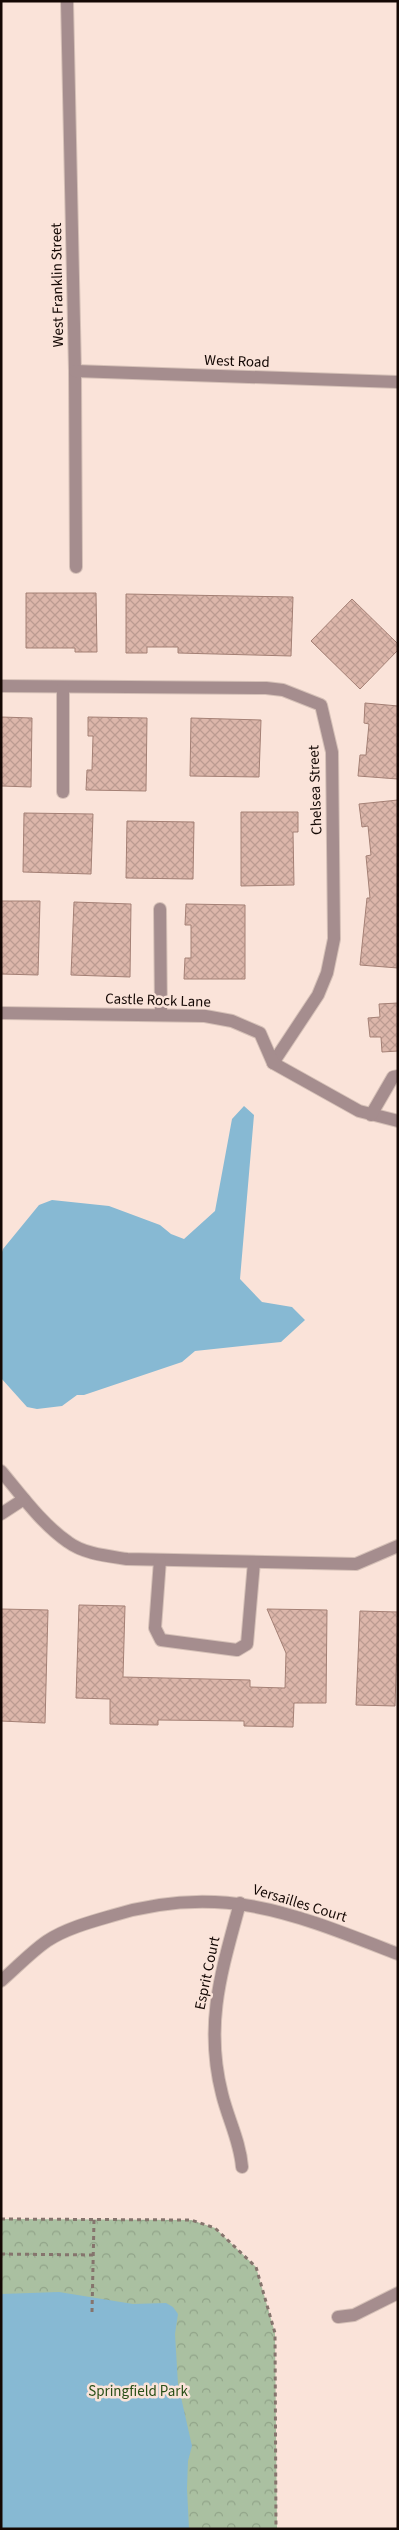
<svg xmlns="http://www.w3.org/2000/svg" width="399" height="2530" viewBox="0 0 399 2530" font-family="'Source Sans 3',sans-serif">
<defs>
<pattern id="park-crowns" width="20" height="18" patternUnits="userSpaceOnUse" patternTransform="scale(1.25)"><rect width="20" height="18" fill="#aac0a1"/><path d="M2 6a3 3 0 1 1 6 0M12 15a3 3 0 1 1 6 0" fill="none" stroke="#91a489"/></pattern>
<pattern id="building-cross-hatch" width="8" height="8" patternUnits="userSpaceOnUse" patternTransform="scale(1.25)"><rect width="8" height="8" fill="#dcb6aa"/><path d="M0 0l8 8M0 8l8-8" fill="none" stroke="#bc9b91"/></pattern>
</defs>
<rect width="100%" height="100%" fill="#fae3d9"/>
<path fill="url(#park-crowns)" d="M1,2219L191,2220L215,2228L256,2267L275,2333L277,2529H1Z"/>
<g fill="#87b9d3">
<path d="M244,1106L254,1115L240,1279L262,1302L292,1307L305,1320L281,1342L195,1351L182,1362L84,1395H77L62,1406L37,1409L27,1407L1,1378V1255L3,1249L39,1205L52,1200L109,1206L160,1225L171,1234L184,1239L215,1211L232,1119Z"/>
<path d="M59,2292L133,2304L166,2303L173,2307L178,2314L175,2334L178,2384L192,2446L188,2461L187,2488L189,2529H1V2294Z"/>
</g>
<g fill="url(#building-cross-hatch)" stroke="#a48075">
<path d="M26,593H96L97,652H75V648H26Z"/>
<path d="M126,594L293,597L291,656L178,653V647H147V653H126Z"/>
<path d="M352,599L398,644V650L360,689L311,641Z"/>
<path d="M365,703L398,706V779L358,776L360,755H366L369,724L364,723Z"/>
<path d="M1,717L32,718L31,787L1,786Z"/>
<path d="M88,717L147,718L146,791L86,790L87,770H92L93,736H88Z"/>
<path d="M191,718L261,720L259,777L190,776Z"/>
<path d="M398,800V968L360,965L367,898H370L366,856L371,855L368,826L362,827L359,804Z"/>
<path d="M241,812H298V832H293L294,885L241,886Z"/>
<path d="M24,813L93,814L91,874L23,872Z"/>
<path d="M127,821L194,822L193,879L126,878Z"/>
<path d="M1,901H40L38,975L1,974Z"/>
<path d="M74,902L131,904L130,977L71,975Z"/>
<path d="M186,904L245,905V979H184L185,958H191V925H185Z"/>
<path d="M398,1003V1051L382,1052L381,1037H370L368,1018L380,1017L379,1004Z"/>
<path d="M79,1605L125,1606L123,1677L250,1680V1687L285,1688L286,1653L267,1609L327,1610L326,1703H294L293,1727L244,1726V1721L158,1720V1725L110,1724V1699L76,1698Z"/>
<path d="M1,1609L48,1610L45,1723L1,1721Z"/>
<path d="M360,1611L398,1612L395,1706L356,1705Z"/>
</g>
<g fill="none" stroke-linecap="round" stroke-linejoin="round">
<defs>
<g id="minor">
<path d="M67,1L75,371L76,567"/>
<path d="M75,371L398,382"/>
<path d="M1,686L266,688L283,690L321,705L332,752L334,939L327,973L318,995L273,1063"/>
<path d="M63,792V687"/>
<path d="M160,909L161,1015"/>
<path d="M1,1013L205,1016L232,1021L260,1033L273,1063L359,1111L398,1121"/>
<path d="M371,1115L393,1077L398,1076"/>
<path d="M1,1471C21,1495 42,1524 68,1542C84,1554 108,1556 127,1559L356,1564L398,1546"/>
<path d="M1,1514L24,1499"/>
<path d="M160,1560L155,1628L161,1640L237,1650L247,1644L254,1562"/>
<path d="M240,1903C222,1970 204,2023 222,2094C228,2119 240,2141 242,2167"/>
<path d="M1,1981C16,1968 31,1952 47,1941C65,1929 90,1922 111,1916C222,1882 295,1914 398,1954"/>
<path d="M338,2317L354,2315L398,2293"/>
</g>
</defs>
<use href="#minor" stroke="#d5c0b7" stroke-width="14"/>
<g stroke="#85746d" stroke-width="3" stroke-dasharray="4 4" stroke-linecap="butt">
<path d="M1,2219L191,2220L215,2228L256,2267L275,2333L276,2529"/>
<path d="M1,2254L93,2255"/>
<path d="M92,2312L94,2220"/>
</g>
<use href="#minor" stroke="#a58d8e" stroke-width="12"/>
</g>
<g text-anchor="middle" stroke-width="5" stroke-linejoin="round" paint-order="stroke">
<g font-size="15" fill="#140804" stroke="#fae3d9">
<text transform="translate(57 285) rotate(-91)" y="5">West Franklin Street</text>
<text transform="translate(237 361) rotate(2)" y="5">West Road</text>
<text transform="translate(315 790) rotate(-92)" y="5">Chelsea Street</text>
<text transform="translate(158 1000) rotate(2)" y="5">Castle Rock Lane</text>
<text transform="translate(300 1903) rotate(17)" y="5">Versailles Court</text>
<text transform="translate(207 1973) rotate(-78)" y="5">Esprit Court</text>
</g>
<g font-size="15" fill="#2a4f17" stroke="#fae3d9">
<text x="138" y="2396">Springfield Park</text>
</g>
</g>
<rect width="399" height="2530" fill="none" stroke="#140804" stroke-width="5"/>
</svg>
